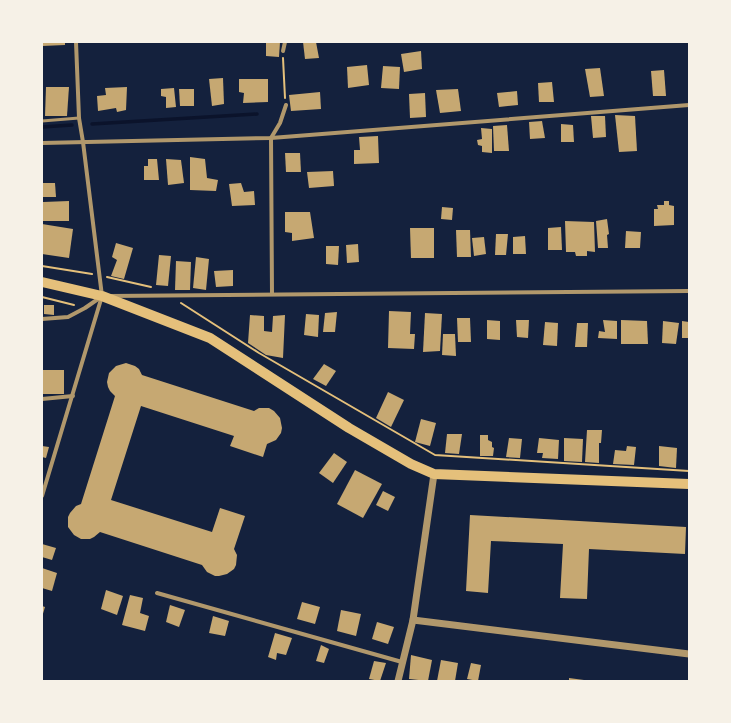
<svg xmlns="http://www.w3.org/2000/svg" width="731" height="723" viewBox="0 0 731 723" font-family="Arial,sans-serif">
<rect width="100%" height="100%" fill="#14213d"/>
<g fill="none" stroke-linecap="round" stroke-linejoin="round">
<g stroke="#0b132b" stroke-width="3.5">
<path d="M92,124L257,114"/>
<path d="M42,127L72,125"/>
</g>
</g>
<g fill="#c6a872">
<path d="M42,42H65V45L42,46Z"/>
<path d="M266,42H280L279,57L266,56Z"/>
<path d="M303,42H316L319,58L305,59Z"/>
<path d="M421,51L422,69L404,72L401,54Z"/>
<path d="M367,65L369,85L348,88L347,67Z"/>
<path d="M383,66L400,67L399,89L381,88Z"/>
<path d="M600,68L604,96L590,97L585,69Z"/>
<path d="M664,70L666,96H653L651,71Z"/>
<path d="M223,78L224,104L212,106L209,79Z"/>
<path d="M239,79H268V102L243,103L244,93L239,92Z"/>
<path d="M552,82L554,102H539L538,83Z"/>
<path d="M46,87H69L67,116H45Z"/>
<path d="M127,87L126,110L117,112L116,108L98,111L97,96L106,95L105,88Z"/>
<path d="M174,88L176,107L166,108V97L161,96V89Z"/>
<path d="M179,89H194V106H180Z"/>
<path d="M458,89L461,111L440,113L436,90Z"/>
<path d="M517,91L518,105L499,107L497,93Z"/>
<path d="M320,92L321,109L291,111L289,95Z"/>
<path d="M425,93L426,117L410,118L409,94Z"/>
<path d="M615,115L635,116L637,151L619,152Z"/>
<path d="M591,116H605L606,137L593,138Z"/>
<path d="M542,121L545,138L530,139L529,122Z"/>
<path d="M561,124L573,125L574,142H561Z"/>
<path d="M507,125L509,151H494L493,126Z"/>
<path d="M481,128L492,129V153L482,152V146L478,145L477,140L482,139Z"/>
<path d="M378,136L379,163L354,164V150H360L359,137Z"/>
<path d="M285,153H300L301,172H286Z"/>
<path d="M190,157L205,159L207,178L218,180L216,191L190,190Z"/>
<path d="M148,159H157L159,180H144V166H148Z"/>
<path d="M166,159L181,160L184,183L168,185Z"/>
<path d="M333,171L334,186L309,188L307,172Z"/>
<path d="M42,183H55L56,197H42Z"/>
<path d="M241,183L244,192L254,191L255,205L232,206L229,184Z"/>
<path d="M69,201V221H43V202Z"/>
<path d="M664,201H669V205L674,206V225L654,226V209H658L657,205H664Z"/>
<path d="M442,207L453,208L452,220L441,219Z"/>
<path d="M285,212H310L314,238L292,241V233L285,232Z"/>
<path d="M607,219L609,234L607,235L608,248H598L596,221Z"/>
<path d="M565,221L594,222L595,252L587,251V256H576L575,252H566Z"/>
<path d="M42,224L73,229L69,258L42,254Z"/>
<path d="M561,227L562,250H548V228Z"/>
<path d="M410,228H434V258H411Z"/>
<path d="M456,230H470L471,257H457Z"/>
<path d="M626,231L641,232L640,248H625Z"/>
<path d="M496,234H508L506,255H495Z"/>
<path d="M525,236L526,254H513V237Z"/>
<path d="M484,237L486,254L474,256L472,238Z"/>
<path d="M116,243L133,248L124,279L111,276L117,260L112,257Z"/>
<path d="M358,244L359,262L347,263L346,245Z"/>
<path d="M326,246H339L338,265L326,264Z"/>
<path d="M159,255L171,256L168,286L156,285Z"/>
<path d="M196,257L209,259L206,290L193,288Z"/>
<path d="M176,261L191,262L190,290H175Z"/>
<path d="M233,270V286L216,287L214,271Z"/>
<path d="M44,305H54V315L44,314Z"/>
<path d="M389,311L411,312L410,334H415L414,349L388,348Z"/>
<path d="M337,312L335,332H323L325,313Z"/>
<path d="M425,313L442,314L440,351L423,352Z"/>
<path d="M306,314L319,315L318,337L304,335Z"/>
<path d="M250,315L264,316V331L272,332L273,316L285,315L283,358L266,355L248,343Z"/>
<path d="M457,318H470L471,342H458Z"/>
<path d="M487,320L500,321V340L487,339Z"/>
<path d="M516,320H529L528,338L517,337Z"/>
<path d="M603,320L617,321V339L598,338L599,331L605,332Z"/>
<path d="M621,320L647,321L648,344H621Z"/>
<path d="M663,321L679,323L676,344L662,343Z"/>
<path d="M682,321L689,322V338H682Z"/>
<path d="M545,322L558,323L557,346L543,345Z"/>
<path d="M577,323H588L587,347H575Z"/>
<path d="M443,334H455L456,356L442,355Z"/>
<path d="M126,363L135,366L139,369L142,375L254,411L259,408H269L274,411L280,418L282,428L281,433L276,440L267,444L263,457L230,446L234,436L141,406L111,500L212,532L220,508L245,516L234,549L237,555L236,565L234,569L227,574L219,576H215L207,572L202,565L100,532L94,537L90,539H81L74,535L68,527V517L70,513L76,506L81,504L115,396L110,391L108,387L107,382L109,373L116,366Z"/>
<path d="M324,364L336,371L326,386L313,379Z"/>
<rect x="42" y="370" width="22" height="24"/>
<path d="M388,392L404,400L391,427L376,418Z"/>
<path d="M421,419L436,423L430,446L415,442Z"/>
<path d="M587,430H602L601,443H599V463L585,462Z"/>
<path d="M447,434H462L459,454L445,453Z"/>
<path d="M480,435H488V440L492,442V447L494,448L493,456H480Z"/>
<path d="M509,438L522,439L520,458L506,457Z"/>
<path d="M539,438L559,440L558,459L542,458L543,453H537Z"/>
<path d="M564,438L583,439L582,462L564,461Z"/>
<path d="M42,446L49,447L46,458L42,457Z"/>
<path d="M627,446L636,447L634,465L613,464L615,450L626,451Z"/>
<path d="M659,446L677,448L676,468L659,466Z"/>
<path d="M334,453L347,462L333,483L319,473Z"/>
<path d="M355,470L382,484L363,518L337,504Z"/>
<path d="M383,491L395,497L388,511L376,505Z"/>
<path d="M470,515L686,527L685,554L589,549L587,599L560,598L563,544L491,541L488,593L466,591Z"/>
<path d="M42,544L56,548L52,560L42,557Z"/>
<path d="M42,568L57,573L52,591L42,588Z"/>
<path d="M106,590L123,596L117,615L101,609Z"/>
<path d="M130,595L143,598L140,613L149,616L145,631L122,625Z"/>
<path d="M302,602L320,607L315,624L297,619Z"/>
<path d="M170,605L185,610L179,627L166,622Z"/>
<path d="M42,606L45,607L42,617Z"/>
<path d="M341,610L361,614L356,636L337,631Z"/>
<path d="M213,616L229,621L225,636L209,633Z"/>
<path d="M377,622L394,627L388,644L372,639Z"/>
<path d="M275,633L292,638L286,655L277,653L276,660L268,657Z"/>
<path d="M321,645L329,649L324,663L316,661Z"/>
<path d="M411,655L432,660L428,681L409,679Z"/>
<path d="M441,660L458,663L455,681H437Z"/>
<path d="M374,661L386,663L380,681L369,679Z"/>
<path d="M471,663L481,665L478,681L467,679Z"/>
<path d="M569,678L584,680V681H569Z"/>
</g>
<g fill="none" stroke-linecap="round" stroke-linejoin="round">
<g stroke="#e5c07b" stroke-width="2">
<path d="M283,58L285,98"/>
<path d="M42,266L92,274"/>
<path d="M107,277L151,287"/>
<path d="M42,297L74,305"/>
<path d="M181,303L259,353L435,455L689,471"/>
</g>
<path stroke="#b1986c" stroke-width="3" d="M42,121L79,118"/>
<g stroke="#b1986c" stroke-width="4">
<path d="M283,51L285,42"/>
<path d="M42,143L271,138L689,105"/>
<path d="M272,294L271,138L280,123L286,105"/>
<path d="M109,296L689,291"/>
<path d="M42,319L68,317L85,308L101,297"/>
<path d="M42,399L73,396"/>
<path d="M42,496L102,296L83,142L79,118L76,42"/>
<path d="M157,593L402,662"/>
</g>
<g stroke="#b1986c" stroke-width="7">
<path d="M413,620L689,654"/>
<path d="M398,681L413,620L434,474"/>
</g>
<path stroke="#e5c07b" stroke-width="10" d="M42,282L102,296L210,338L349,428L411,464L434,474L689,484"/>
</g>
<rect width="731" height="723" fill="none" stroke="#f6f1e7" stroke-width="86"/>
</svg>
